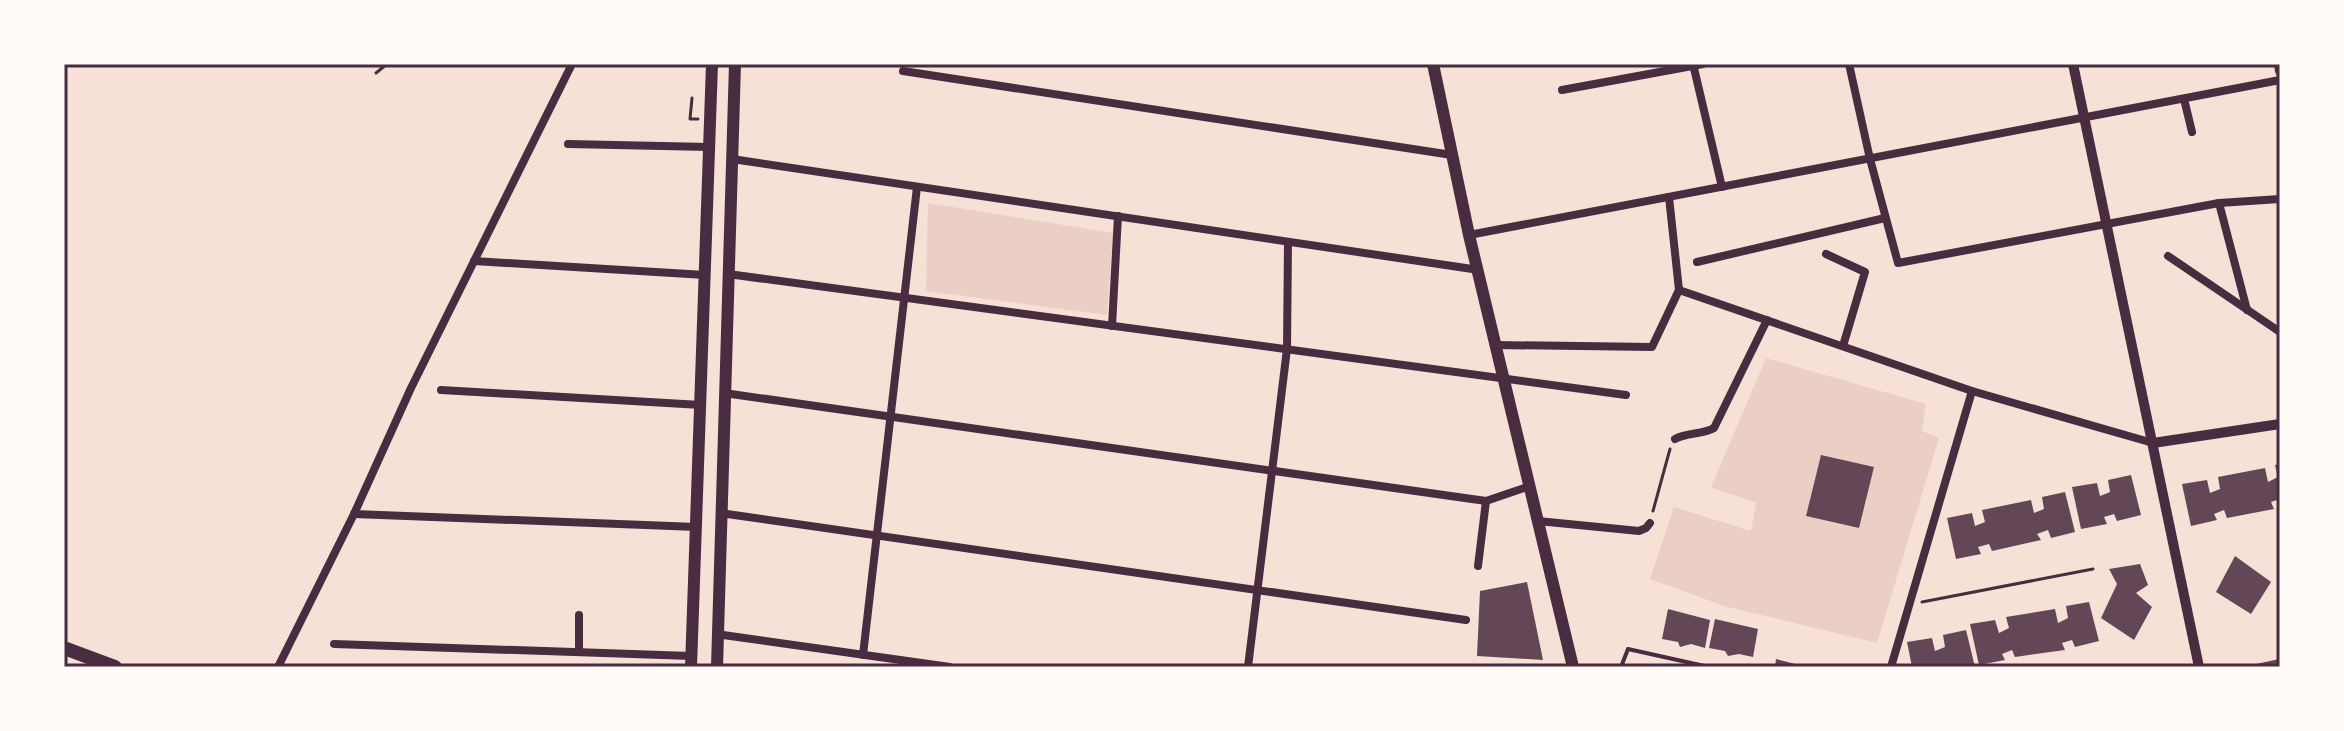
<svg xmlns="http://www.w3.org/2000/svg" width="2344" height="731" viewBox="0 0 2344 731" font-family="Cabin,sans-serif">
<rect width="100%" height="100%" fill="#f7e1d7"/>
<g fill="#ebcfc5">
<path d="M928,203L1113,233L1107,315L926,291Z"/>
<path d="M1766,358L1926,404L1922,431L1939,438L1877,643L1724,606L1650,579L1674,507L1751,531L1756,503L1711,487Z"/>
</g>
<g fill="#644757">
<path d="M1821,455L1874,467L1859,528L1806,516Z"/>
<path d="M2280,464V499L2271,502L2274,509L2227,518L2224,510L2214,514L2217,520L2191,526L2182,484L2207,480L2210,493L2220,489L2218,477L2265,468L2268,482L2278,477L2275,465Z"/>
<path d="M2131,475L2141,515L2117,521L2114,514L2104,517L2107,524L2081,529L2072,487L2097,483L2100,496L2110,492L2108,480Z"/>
<path d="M2065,492L2075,532L2051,538L2048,530L2037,534L2041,540L1992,551L1989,544L1978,547L1981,554L1956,559L1947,518L1972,513L1975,526L1985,522L1982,510L2031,500L2034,513L2044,509L2042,497Z"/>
<path d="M2235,556L2271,582L2251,614L2216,592Z"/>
<path d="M2140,564L2148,585L2136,593L2152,607L2134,640L2101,618L2117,584L2109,569Z"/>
<path d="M1527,582L1543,660L1477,656L1480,591Z"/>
<path d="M2089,602L2099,641L2075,647L2072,640L2062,643L2065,650L2015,657L2012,650L2002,654L2005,660L1979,665L1970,624L1995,620L1999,633L2009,628L2006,617L2055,609L2058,623L2068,618L2066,606Z"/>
<path d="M1668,609L1710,620L1705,648L1691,644L1680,647L1678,642L1662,639Z"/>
<path d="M1715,619L1758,629L1753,657L1739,654L1728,656L1725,651L1709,648Z"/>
<path d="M1966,630L1975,667H1912L1907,642L1932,638L1935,651L1945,647L1943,635Z"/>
<path d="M1776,659L1803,666V667H1775Z"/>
<path d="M2279,659L2280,667H2256V664Z"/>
</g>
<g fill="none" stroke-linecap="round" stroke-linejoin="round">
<g stroke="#4a2c40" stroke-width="3">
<path d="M376,73L387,64"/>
<path d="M692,98L690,119H698"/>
<path d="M1653,511L1670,449"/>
<path d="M1922,602L2093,569"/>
</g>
<path stroke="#4a2c40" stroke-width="4" d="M1621,667L1628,649L1709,667"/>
<g stroke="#4a2c40" stroke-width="8">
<path d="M1693,64L1722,187"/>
<path d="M1849,64L1870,159L1898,263L2219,203L2280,199"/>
<path d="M903,71L1452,155"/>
<path d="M1562,90L1703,64"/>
<path d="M2184,99L2192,132"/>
<path d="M568,144L709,147"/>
<path d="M732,159L1479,270"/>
<path d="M1669,197L1679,290"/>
<path d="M2219,203L2247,310"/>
<path d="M1469,235L2280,80"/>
<path d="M1826,254L1865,272L1843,346"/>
<path d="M2168,256L2280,332"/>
<path d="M474,261L705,275"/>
<path d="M1697,262L1885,218"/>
<path d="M728,274L1626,395"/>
<path d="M1679,290L1972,391L2153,443"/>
<path d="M1112,326L1118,216"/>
<path d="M1496,345L1652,347L1679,290"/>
<path d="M441,390L701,405"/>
<path d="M724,393L1486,501L1530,486"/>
<path d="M1675,439C1688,432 1702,435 1714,428L1767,320"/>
<path d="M720,513L1466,620"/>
<path d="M354,514L697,527"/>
<path d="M1538,521L1639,531L1646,528L1650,523"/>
<path d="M1478,566L1486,501"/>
<path d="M716,634L950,667"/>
<path d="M334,644L691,656"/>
<path d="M579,652V615"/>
<path d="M863,655L917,187"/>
<path d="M278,667L354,514L411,388L572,64"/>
<path d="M1248,667L1287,349L1288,242"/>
<path d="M1891,667L1972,391"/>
</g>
<g stroke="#4a2c40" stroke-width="10">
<path d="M2073,64L2199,667"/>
<path d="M2279,64L2280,71"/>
<path d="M2153,443L2280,424"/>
</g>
<g stroke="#4a2c40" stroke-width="12">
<path d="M1433,64L1469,235L1573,667"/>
<path d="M691,667L712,64"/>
<path d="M717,667L735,64"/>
</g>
<path stroke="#4a2c40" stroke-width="14" d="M64,648L115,667"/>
</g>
<rect width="2344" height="731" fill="none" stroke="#fffaf5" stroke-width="132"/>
<rect x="66" y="66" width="2212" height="599" fill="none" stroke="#4a2c40" stroke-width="3"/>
</svg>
